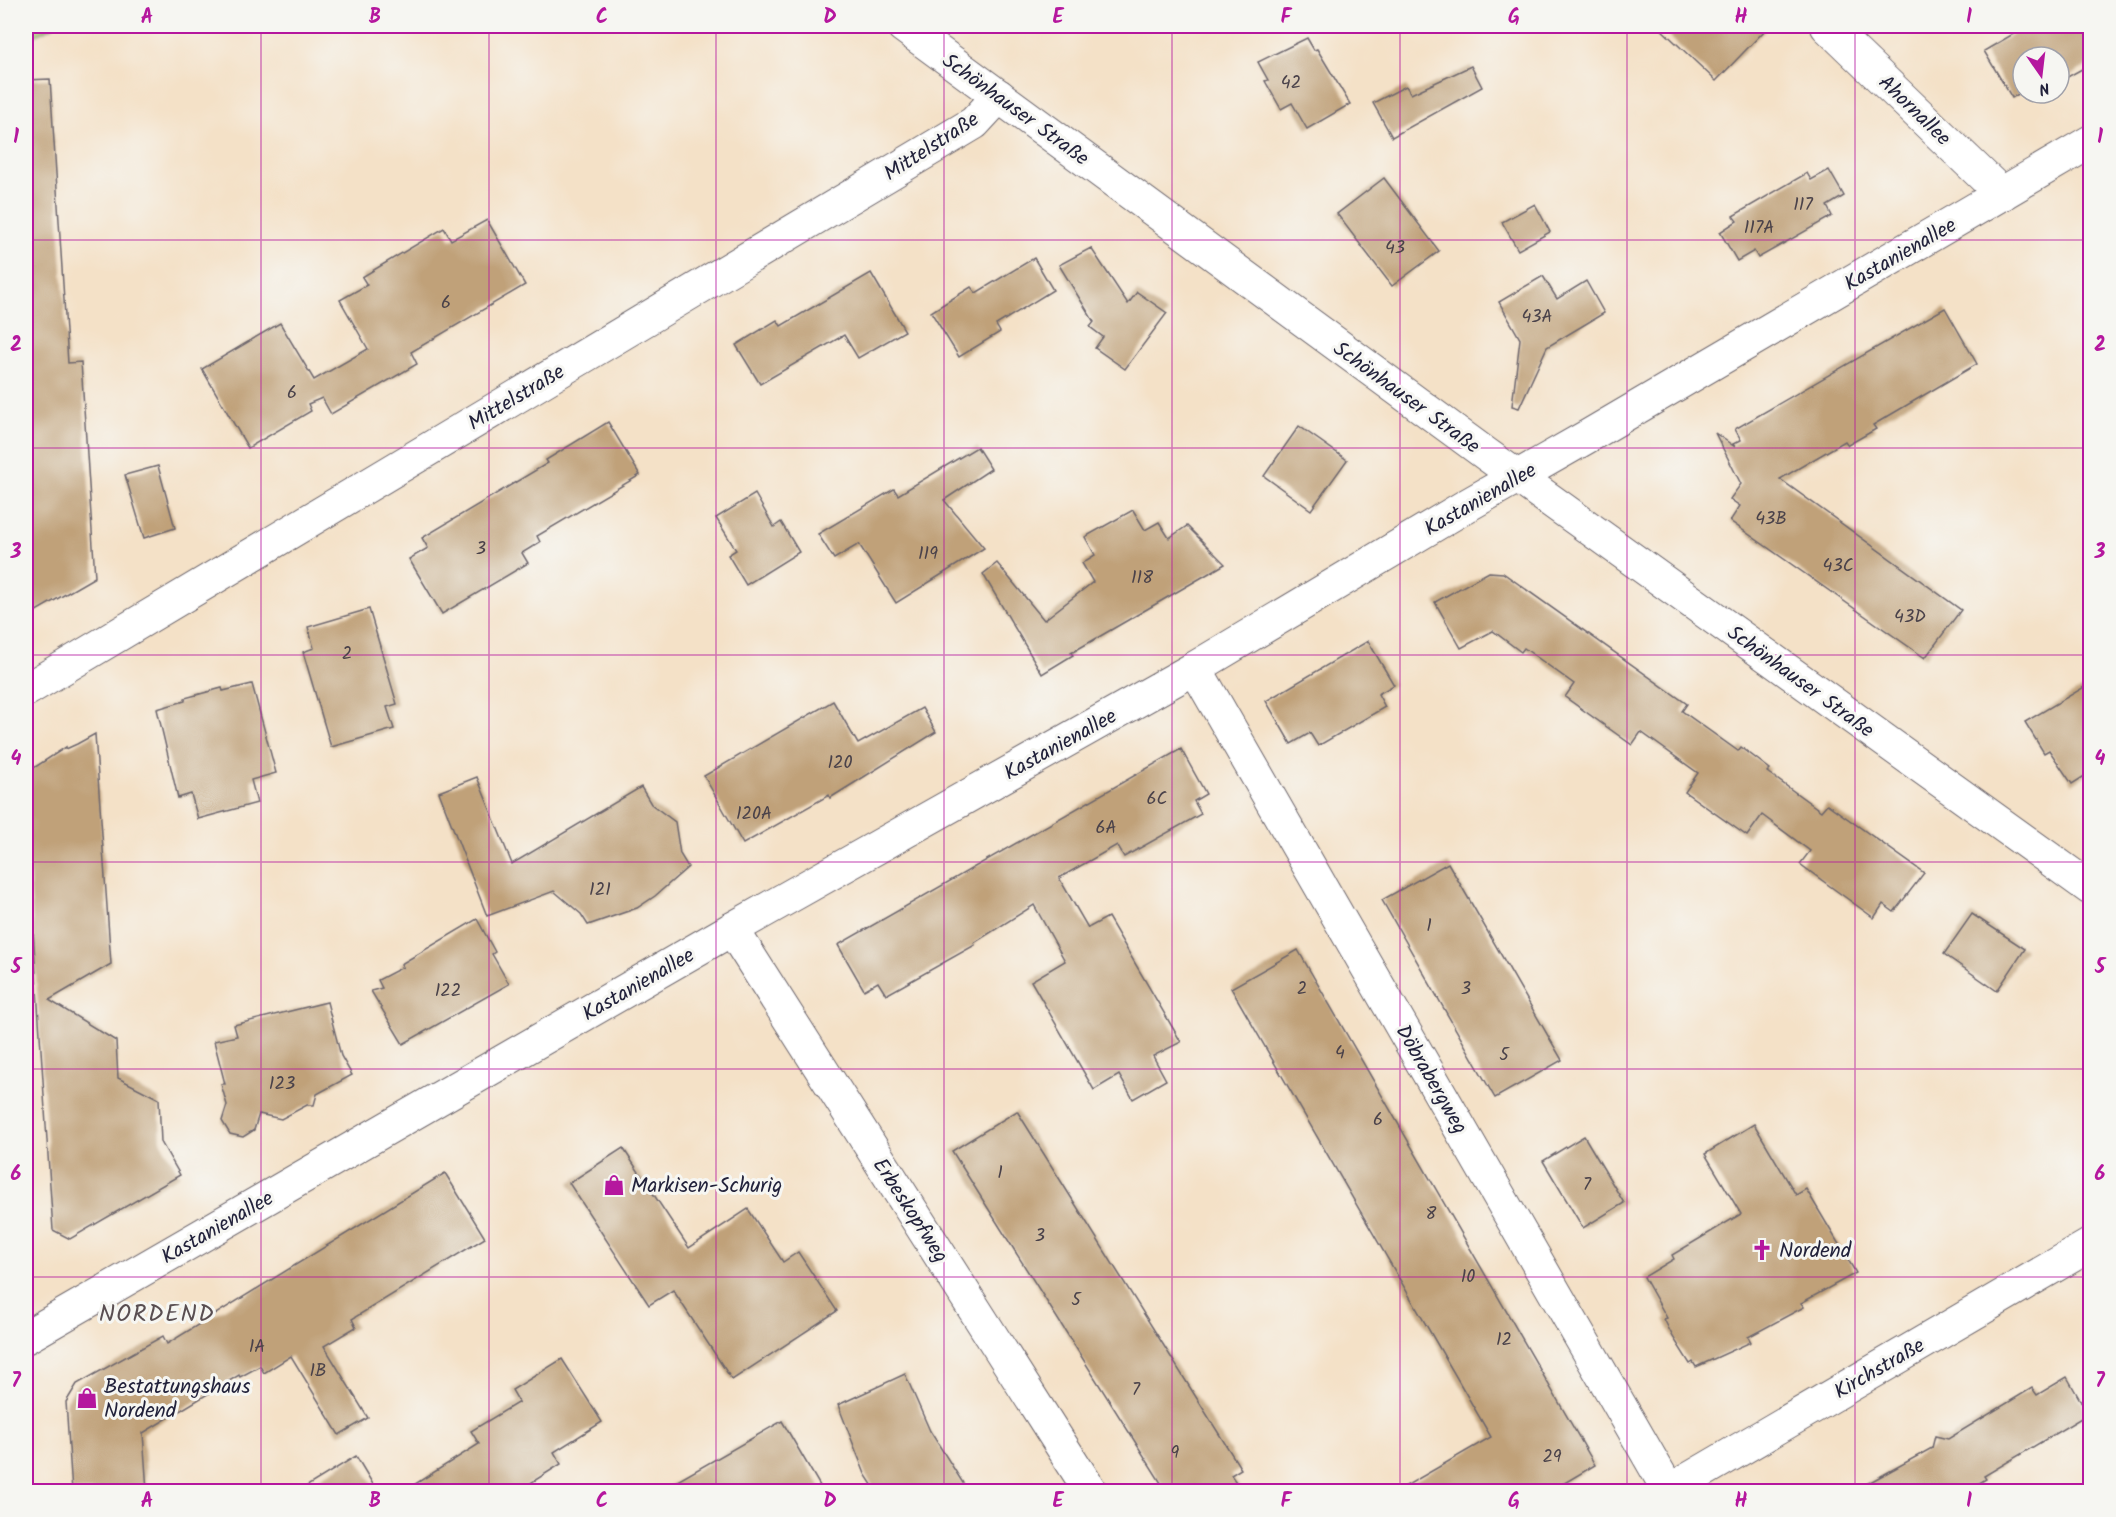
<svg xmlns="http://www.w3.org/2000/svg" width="2116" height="1517" viewBox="0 0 2116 1517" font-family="Kalam,sans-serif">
<defs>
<pattern id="park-tufts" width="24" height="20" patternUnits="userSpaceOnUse" patternTransform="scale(1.5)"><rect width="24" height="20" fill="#a8c66e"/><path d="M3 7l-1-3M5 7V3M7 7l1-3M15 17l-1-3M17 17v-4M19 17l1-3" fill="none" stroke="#90aa60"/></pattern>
</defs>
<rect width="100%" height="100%" fill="#f6f6f2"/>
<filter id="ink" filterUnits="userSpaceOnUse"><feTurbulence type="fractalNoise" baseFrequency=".0167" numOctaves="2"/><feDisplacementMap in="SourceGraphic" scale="12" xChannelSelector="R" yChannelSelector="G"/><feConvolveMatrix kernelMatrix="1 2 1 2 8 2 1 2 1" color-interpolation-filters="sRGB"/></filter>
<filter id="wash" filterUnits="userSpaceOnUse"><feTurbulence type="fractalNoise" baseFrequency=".008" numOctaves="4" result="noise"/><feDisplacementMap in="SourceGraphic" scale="24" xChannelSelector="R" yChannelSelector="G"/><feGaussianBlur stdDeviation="1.35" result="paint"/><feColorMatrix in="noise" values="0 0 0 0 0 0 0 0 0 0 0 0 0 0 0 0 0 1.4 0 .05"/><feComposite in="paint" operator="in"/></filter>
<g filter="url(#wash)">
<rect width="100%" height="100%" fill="#f4e1c7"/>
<path fill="url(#park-tufts)" stroke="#657454" stroke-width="1.5" d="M26,26H54L26,40Z"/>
<g id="blocks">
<g fill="#c0a179">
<path d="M1658,26H1769L1716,81Z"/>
<path d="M2027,26H2091V64L2064,79L2059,71V57H2023V91L2012,98L1984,51Z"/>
<path d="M1307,38L1314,50L1317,49L1350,104L1307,129L1292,103L1281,109L1265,81L1268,80L1258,62Z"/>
<path d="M1471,66L1482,87L1392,137L1373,103L1406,86L1411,94Z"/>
<path d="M50,79L68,363L81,362L95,577L26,617V80Z"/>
<path d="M1829,170L1844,196L1827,206L1832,216L1758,258L1754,251L1737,261L1720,232L1737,221L1733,216L1807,173L1811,180Z"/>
<path d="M1384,178L1439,251L1392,286L1337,214Z"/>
<path d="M1535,204L1550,232L1518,250L1502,222Z"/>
<path d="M487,220L525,285L411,352L417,364L331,414L322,398L308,404L311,411L248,448L202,369L280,323L314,380L368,349L340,300L367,285L362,277L444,228L451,240Z"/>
<path d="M1091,248L1128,304L1137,292L1167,313L1125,369L1095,348L1103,337L1090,327L1094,322L1059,265Z"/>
<path d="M1034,258L1053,290L996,325L1000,332L959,357L931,312L971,287L976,293Z"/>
<path d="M871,273L905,331L858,358L844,335L760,384L736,345L777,320L781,326Z"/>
<path d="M1543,276L1557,299L1586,281L1604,313L1547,347L1519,408L1512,406L1520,339L1499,302Z"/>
<path d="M1945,308L1977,364L1873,425L1876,429L1848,445L1845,441L1780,479L1961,610L1925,658L1730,521L1740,506L1730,499L1741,484L1715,433L1735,447L1733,444L1741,440L1735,429Z"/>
<path d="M608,422L640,475L537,536L540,542L522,553L528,563L442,614L409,559L428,548L422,538L548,463L546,460Z"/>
<path d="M1299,426L1347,460L1311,510L1264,476Z"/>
<path d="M977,447L991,469L944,500L984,548L896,603L859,544L834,559L818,534L894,489L898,495Z"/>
<path d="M158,466L175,528L144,538L125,475Z"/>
<path d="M755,494L774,527L781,522L799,552L746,585L728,555L736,550L716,518Z"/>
<path d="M1133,510L1145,530L1159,522L1169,538L1187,526L1225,564L1071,653L1073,655L1042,674L983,574L997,563L1044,620L1093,582L1082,563L1095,555L1085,537Z"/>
<path d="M1489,572L1503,573L1687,704L1682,711L1738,751L1741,747L1770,769L1767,772L1821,811L1827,804L1924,873L1894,912L1883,904L1874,918L1827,884L1800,864L1810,851L1762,815L1747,836L1685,792L1698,773L1641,732L1632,745L1565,697L1574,684L1524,648L1521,652L1493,631L1461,648L1435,602Z"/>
<path d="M369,609L397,704L387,707L394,729L331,747L303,652L314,648L308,627Z"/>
<path d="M1368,641L1394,685L1378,694L1385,707L1318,746L1310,733L1291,744L1266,701Z"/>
<path d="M2091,683V772L2072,784L2049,750L2044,753L2025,722Z"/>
<path d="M252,684L276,773L251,780L257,803L198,819L191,794L178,798L157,709L185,701V698L222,688L223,691Z"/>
<path d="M833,701L858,744L922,708L936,732L830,798L829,795L743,844L704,776Z"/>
<path d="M95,734L111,964L49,1000L116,1041L118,1078L159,1099L161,1142L180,1175L70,1239L53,1230L26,825V773L66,747V749L77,744Z"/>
<path d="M1181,749L1206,794L1194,801L1201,814L1124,857L1117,845L1059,878L1088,928L1108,917L1181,1042L1153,1056L1166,1080L1133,1099L1119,1075L1094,1090L1031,981L1065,961L1034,905L974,943L975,945L886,995L878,982L864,990L838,945Z"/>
<path d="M477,777L512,864L641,787L651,804L675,822L680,854L688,867L655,896L637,908L588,925L581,914L554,891L487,916L439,792Z"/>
<path d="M1448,863L1562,1060L1495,1098L1382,900Z"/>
<path d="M1972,914L2025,949L1997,991L1944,954Z"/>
<path d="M477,919L495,952L492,954L509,984L403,1044L371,991L382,988L378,980L403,967L401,964Z"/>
<path d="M1298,950L1595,1465L1551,1491H1397L1491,1437L1231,988Z"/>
<path d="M327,1002L341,1056L352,1075L317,1094L314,1105H307L281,1119L259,1114L254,1130L243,1137L230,1134L222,1121L227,1105L221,1084H225L214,1041L237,1036L234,1025Z"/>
<path d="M1017,1111L1241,1469L1231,1475L1242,1491H1166L952,1151Z"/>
<path d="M1754,1124L1796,1195L1806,1189L1856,1273L1801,1303L1804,1307L1748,1337L1751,1342L1696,1367L1693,1362L1690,1364L1673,1337L1664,1319L1667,1318L1644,1277L1674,1259L1672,1255L1741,1214L1705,1154Z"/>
<path d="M1584,1136L1624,1203L1583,1228L1543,1161Z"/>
<path d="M623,1148L689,1248L748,1209L783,1262L798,1252L837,1311L732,1380L673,1290L649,1305L569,1183Z"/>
<path d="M445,1173L485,1238L352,1319L356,1327L324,1346L368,1418L339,1435L291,1356L264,1373L260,1366L240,1377L239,1375L143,1433L147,1491H72L66,1402L77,1384L163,1336L167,1344Z"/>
<path d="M562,1359L602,1422L554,1452L561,1464L518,1491H404L479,1444L471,1431L519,1402L512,1390Z"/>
<path d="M905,1374L930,1431L968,1491H876L865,1474L838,1405Z"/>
<path d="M2067,1377L2088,1414L1984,1476L1986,1479L1966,1491H1854L1932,1448L1935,1436L1948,1439L2032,1388L2037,1395Z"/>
<path d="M782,1421L823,1491H660Z"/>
<path d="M356,1456L377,1491H299Z"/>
</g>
</g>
</g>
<g filter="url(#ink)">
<use href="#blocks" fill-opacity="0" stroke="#6c656c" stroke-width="1.5"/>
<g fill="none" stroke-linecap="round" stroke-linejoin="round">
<defs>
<g id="minor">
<path d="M903,26L1486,454L2090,888"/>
<path d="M1827,26L2002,194"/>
<path d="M1195,668L1669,1491"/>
<path d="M26,690L974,123L999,96"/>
<path d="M732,929L1091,1492"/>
<path d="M26,1337L732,929L1195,668L1466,506L1585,438L2090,142"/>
<path d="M1667,1492L2090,1245"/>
</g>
</defs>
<use href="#minor" stroke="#6c656c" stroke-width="35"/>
<use href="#minor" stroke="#fff" stroke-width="33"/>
</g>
</g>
<path fill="none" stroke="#b5179e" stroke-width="1.5" stroke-opacity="0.55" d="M261,26V1492M489,26V1492M716,26V1492M944,26V1492M1172,26V1492M1400,26V1492M1627,26V1492M1855,26V1492M26,240H2090M26,448H2090M26,655H2090M26,862H2090M26,1069H2090M26,1277H2090"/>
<defs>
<symbol id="shop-bare" viewBox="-9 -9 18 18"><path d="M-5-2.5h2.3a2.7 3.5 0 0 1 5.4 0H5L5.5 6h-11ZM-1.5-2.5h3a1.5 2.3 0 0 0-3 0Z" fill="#b5179e" stroke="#f6f6f2" stroke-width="2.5" paint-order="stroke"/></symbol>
<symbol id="church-bare" viewBox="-9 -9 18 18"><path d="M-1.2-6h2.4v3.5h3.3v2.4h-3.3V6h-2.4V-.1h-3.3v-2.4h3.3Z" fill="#b5179e" stroke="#f6f6f2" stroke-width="2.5" paint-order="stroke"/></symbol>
</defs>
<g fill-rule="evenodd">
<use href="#shop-bare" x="599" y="1170" width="30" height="30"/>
<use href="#church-bare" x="1747" y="1235" width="30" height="30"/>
<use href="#shop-bare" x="72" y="1383" width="30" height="30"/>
</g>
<g text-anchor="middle" stroke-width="6" stroke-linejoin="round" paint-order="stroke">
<g font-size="18" fill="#4a424a">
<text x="1291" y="88">42</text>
<text x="1803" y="210">117</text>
<text x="1759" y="233">117A</text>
<text x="1395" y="253">43</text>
<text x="446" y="308">6</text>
<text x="1537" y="322">43A</text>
<text x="292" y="398">6</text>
<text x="1771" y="524">43B</text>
<text x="481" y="554">3</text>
<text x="928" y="559">119</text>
<text x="1838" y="571">43C</text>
<text x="1142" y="583">118</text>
<text x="1910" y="622">43D</text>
<text x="347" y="659">2</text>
<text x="840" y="768">120</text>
<text x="1157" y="804">6C</text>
<text x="754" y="819">120A</text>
<text x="1106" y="833">6A</text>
<text x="600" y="895">121</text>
<text x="1429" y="931">1</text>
<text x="1302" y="994">2</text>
<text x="1466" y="994">3</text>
<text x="448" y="996">122</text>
<text x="1340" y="1058">4</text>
<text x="1504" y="1060">5</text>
<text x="282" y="1089">123</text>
<text x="1378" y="1125">6</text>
<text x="1000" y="1178">1</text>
<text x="1587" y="1190">7</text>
<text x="1431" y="1219">8</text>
<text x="1040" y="1241">3</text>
<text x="1468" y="1282">10</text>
<text x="1076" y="1305">5</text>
<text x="1504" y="1345">12</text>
<text x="257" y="1352">1A</text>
<text x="318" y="1376">1B</text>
<text x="1136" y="1395">7</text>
<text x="1175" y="1458">9</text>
<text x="1552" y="1462">29</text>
</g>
<g font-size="21" fill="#22223b" stroke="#f6f6f2">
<text transform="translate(1016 109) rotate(36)" y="7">Schönhauser Straße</text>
<text transform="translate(1915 110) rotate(44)" y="7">Ahornallee</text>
<text transform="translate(931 146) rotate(-33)" y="7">Mittelstraße</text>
<text transform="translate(1900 254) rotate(-30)" y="7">Kastanienallee</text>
<text transform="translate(516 397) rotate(-31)" y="7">Mittelstraße</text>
<text transform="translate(1407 397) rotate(36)" y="7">Schönhauser Straße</text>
<text transform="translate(1480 499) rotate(-30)" y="7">Kastanienallee</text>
<text transform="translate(1801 681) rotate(36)" y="7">Schönhauser Straße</text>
<text transform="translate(1060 744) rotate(-29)" y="7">Kastanienallee</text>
<text transform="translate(638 984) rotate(-30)" y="7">Kastanienallee</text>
<text transform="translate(1432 1079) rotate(60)" y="7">Döbrabergweg</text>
<text transform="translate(911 1210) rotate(57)" y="7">Erbeskopfweg</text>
<text transform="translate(217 1227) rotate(-30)" y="7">Kastanienallee</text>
<text transform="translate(1879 1368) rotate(-30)" y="7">Kirchstraße</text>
</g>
<g font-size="21" fill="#22223b" stroke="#f6f6f2" text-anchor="start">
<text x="631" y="1192">Markisen-Schurig</text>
<text x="1779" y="1257">Nordend</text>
<text x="104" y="1393">Bestattungshaus<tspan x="104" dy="24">Nordend</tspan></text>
</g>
<g font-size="24" letter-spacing="1.5" fill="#594e51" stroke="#f6f6f2">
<text x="157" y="1321">NORDEND</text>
</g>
</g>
<rect width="2116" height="1517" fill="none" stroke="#f6f6f2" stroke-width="66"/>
<g transform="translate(2041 75) rotate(166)"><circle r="28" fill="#f6f6f2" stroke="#a1a1a9" stroke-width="1.5"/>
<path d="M0-4.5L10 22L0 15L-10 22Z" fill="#b5179e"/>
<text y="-9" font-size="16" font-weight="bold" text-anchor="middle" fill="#22223b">N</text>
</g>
<rect x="33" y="33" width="2050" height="1451" fill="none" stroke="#b5179e" stroke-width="2"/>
<g font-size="20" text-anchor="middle" font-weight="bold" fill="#b5179e">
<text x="147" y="23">A</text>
<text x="375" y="23">B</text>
<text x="602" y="23">C</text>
<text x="830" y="23">D</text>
<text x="1058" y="23">E</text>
<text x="1286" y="23">F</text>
<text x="1514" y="23">G</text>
<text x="1741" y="23">H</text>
<text x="1969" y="23">I</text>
<text x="16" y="143">1</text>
<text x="2100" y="143">1</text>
<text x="16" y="351">2</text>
<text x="2100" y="351">2</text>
<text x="16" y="558">3</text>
<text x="2100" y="558">3</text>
<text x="16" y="765">4</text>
<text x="2100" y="765">4</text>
<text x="16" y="973">5</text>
<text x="2100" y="973">5</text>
<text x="16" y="1180">6</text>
<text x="2100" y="1180">6</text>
<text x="16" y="1387">7</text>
<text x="2100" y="1387">7</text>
<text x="147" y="1507">A</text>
<text x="375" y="1507">B</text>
<text x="602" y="1507">C</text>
<text x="830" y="1507">D</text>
<text x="1058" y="1507">E</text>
<text x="1286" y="1507">F</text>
<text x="1514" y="1507">G</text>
<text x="1741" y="1507">H</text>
<text x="1969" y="1507">I</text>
</g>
</svg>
